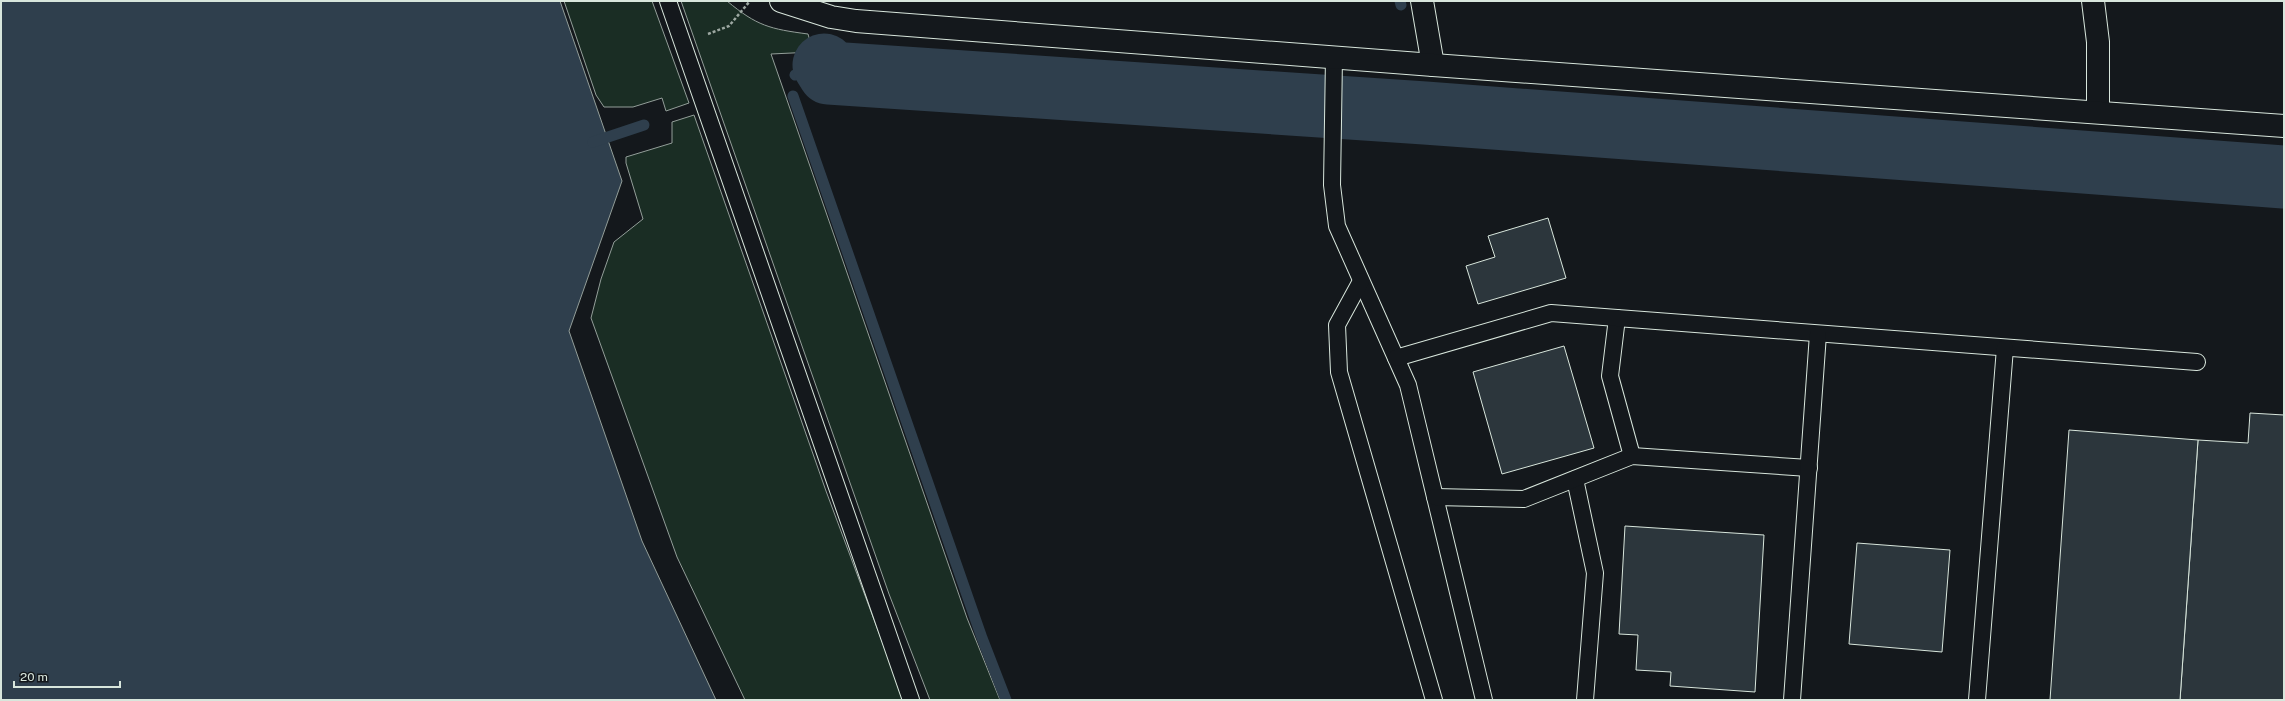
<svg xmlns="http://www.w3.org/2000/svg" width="2285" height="701" viewBox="0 0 2285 701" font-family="'Public Sans',sans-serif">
<rect width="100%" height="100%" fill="#14181c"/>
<g fill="#1a2d24" stroke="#939e99">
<path d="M564,1H652L689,103L666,111L662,98L633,107H604L596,95Z"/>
<path d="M681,1H727C757,26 770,29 808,34L813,52L771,54L967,618L1000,700H930L889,594Z"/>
<path d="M694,115L826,491L904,700H745L677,557L591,318L601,279L614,242L643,219L626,163V157L672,143V122Z"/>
</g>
<path fill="#2f3f4d" stroke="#939e99" d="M1,1H560L622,181L569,331L642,541L716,700H1Z"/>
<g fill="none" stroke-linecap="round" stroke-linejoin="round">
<g stroke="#2f3f4d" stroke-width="11">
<path d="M1400,1L1401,5"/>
<path d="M795,75L824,65L822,58"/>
<path d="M793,96L982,638L1006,700"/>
<path d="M1422,100L1425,113"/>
<path d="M593,142L644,125"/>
</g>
<path stroke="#2f3f4d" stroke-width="63" d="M824,65L829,73L1425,113L2284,177"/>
</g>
<g fill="#2c363c" stroke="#d8e6dc">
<path d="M1548,218L1566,278L1478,304L1466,266L1495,257L1488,236Z"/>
<path d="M1564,346L1594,448L1502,474L1473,372Z"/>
<path d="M2250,413L2284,415V700H2180L2198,440L2248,443Z"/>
<path d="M2069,430L2198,440L2180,700H2050Z"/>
<path d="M1625,526L1764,535L1755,692L1670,686L1671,672L1636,670L1638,635L1619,634Z"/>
<path d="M1857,543L1950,550L1942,652L1849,644Z"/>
</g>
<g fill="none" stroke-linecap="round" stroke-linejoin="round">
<defs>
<g id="service">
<path d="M668,1L911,700"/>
<path d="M1334,57L1332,185L1337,226L1408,385L1484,700"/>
<path d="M1361,281L1337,325L1339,372L1434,700"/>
<path d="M1617,318L1610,376L1632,456"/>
<path d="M1396,358L1551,313L2197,362"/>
<path d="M1575,479L1595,573L1585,700"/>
<path d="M1435,497L1524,499L1632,456L1809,468"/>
<path d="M1792,700L1818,334"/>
<path d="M1977,700L2005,348"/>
</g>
<g id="minor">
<path d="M1422,1L1433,65"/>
<path d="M2093,1L2098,42V112"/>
</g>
<path id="tertiary" d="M781,1L831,17L856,21L1433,65L2284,126"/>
</defs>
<use href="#service" stroke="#d8e6dc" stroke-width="18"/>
<use href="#minor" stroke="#d8e6dc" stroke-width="24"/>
<use href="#tertiary" stroke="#d8e6dc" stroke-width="24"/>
<path stroke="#9da8a2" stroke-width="2.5" stroke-dasharray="3 2" stroke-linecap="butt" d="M708,34L729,26L750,1"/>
<use href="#service" stroke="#14181c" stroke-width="16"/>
<use href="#minor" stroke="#14181c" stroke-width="22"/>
<use href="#tertiary" stroke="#14181c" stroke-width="22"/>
</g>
<rect width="2285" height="701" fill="none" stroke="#d8e6dc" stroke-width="4"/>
<path d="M14 681v6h106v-6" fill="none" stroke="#d8e6dc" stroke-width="2"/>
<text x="20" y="681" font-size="12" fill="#d8e6dc" stroke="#14181c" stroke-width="3" paint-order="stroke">20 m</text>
</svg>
